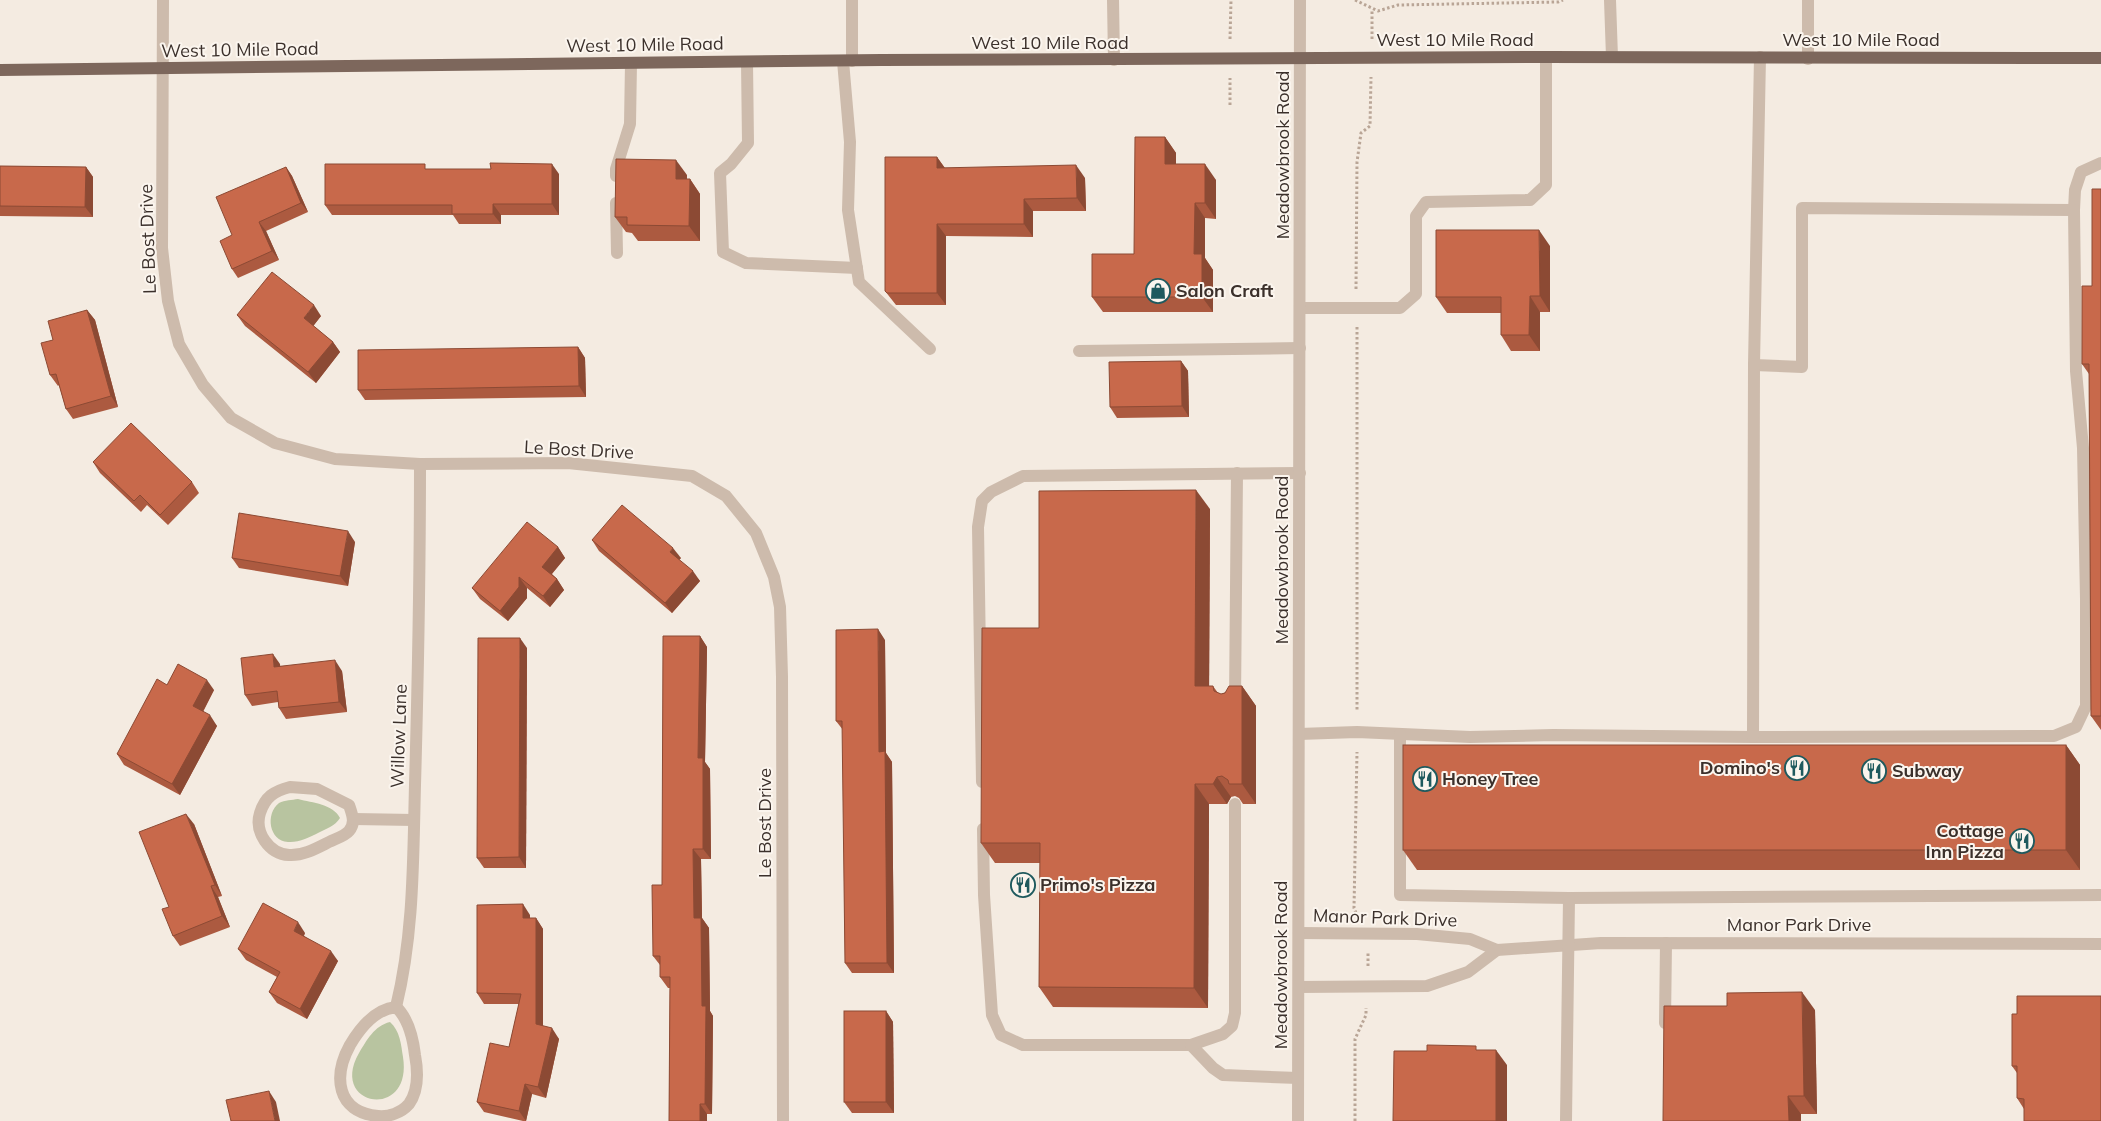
<svg xmlns="http://www.w3.org/2000/svg" width="2101" height="1121" viewBox="0 0 2101 1121" font-family="Mulish,sans-serif">
<rect width="100%" height="100%" fill="#f4ebe1"/>
<g fill="#b8c4a0">
<path d="M298,799C313,803 333,804 340,818C335,826 326,829 318,833C310,837 298,843 288,842C269,841 265,814 279,803C285,800 292,800 298,799Z"/>
<path d="M390,1022C400,1031 401,1044 403,1057C413,1121 328,1107 359,1053C367,1040 374,1026 390,1022Z"/>
</g>
<g fill="none" stroke-linecap="round" stroke-linejoin="round">
<g stroke="#b9a596" stroke-width="3" stroke-dasharray="2.5 2.5" stroke-linecap="butt">
<path d="M1355,0L1378,11L1398,5L1558,2L1563,0"/>
<path d="M1230,39L1231,0"/>
<path d="M1372,39V9"/>
<path d="M1230,105V78"/>
<path d="M1356,289L1357,162L1361,133L1370,126L1371,77"/>
<path d="M1357,327V711"/>
<path d="M1356,913L1354,908L1357,752"/>
<path d="M1368,966V953"/>
<path d="M1355,1121V1039L1366,1015V1008"/>
</g>
<g stroke="#cdbbac" stroke-width="12">
<path d="M163,0L162,248L168,301L179,344L203,385L231,418L275,443L335,459L420,464L568,463L692,476L726,496L756,533L774,577L780,607L782,677L783,1121"/>
<path d="M1113,0L1114,60"/>
<path d="M1610,0L1612,57"/>
<path d="M1808,59V0"/>
<path d="M843,61L850,142L848,210L859,282L930,349"/>
<path d="M852,61V0"/>
<path d="M747,62L748,143L731,164L720,173L723,252L746,263L857,268"/>
<path d="M616,176V169L630,124L631,63"/>
<path d="M616,203L617,253"/>
<path d="M2074,210L2075,190L2081,172L2101,163"/>
<path d="M1300,308H1400L1416,294V216L1426,202L1530,200L1546,185V57"/>
<path d="M1079,351L1300,348"/>
<path d="M1235,703L1237,473"/>
<path d="M1299,734L1357,732L1470,737L1553,735L1753,737L2054,736L2076,727L2086,706V599L2083,448L2076,371L2074,210L1802,208V367L1754,365"/>
<path d="M1400,734V895L1569,898L2101,895"/>
<path d="M1753,737L1754,365L1760,57"/>
<path d="M982,782L978,527L982,501L991,492L1023,476L1300,473"/>
<path d="M290,787L317,789L349,805C352,814 356,823 349,831C345,836 335,839 329,842C317,848 303,856 289,855C269,854 254,832 260,813C265,797 274,791 290,787Z"/>
<path d="M354,819L414,820"/>
<path d="M983,829L984,895L992,1015L1001,1035L1023,1045H1191L1213,1068L1223,1075L1298,1078"/>
<path d="M1299,933L1417,934L1470,939L1497,950L1601,943L2101,944"/>
<path d="M1299,987L1427,986L1468,972L1497,950"/>
<path d="M396,1007C414,934 413,860 415,785C418,678 420,571 420,464"/>
<path d="M396,1007C409,1019 413,1038 415,1055C418,1071 419,1090 409,1104C401,1113 389,1117 378,1116C336,1112 333,1076 350,1045C360,1028 376,1009 396,1007Z"/>
<path d="M1665,1023L1666,943"/>
<path d="M1191,1045L1223,1034L1232,1026L1235,1013V804"/>
<path d="M1298,1121L1300,0"/>
<path d="M1566,1121L1569,898"/>
</g>
<path stroke="#7d675c" stroke-width="12" d="M0,70L881,60L1546,57L2101,58"/>
</g>
<g fill="#ac5a40">
<path d="M1165,137L1176,153V164L1216,180V219L1205,218V258L1213,270V312H1103L1092,297L1134,254Z"/>
<path d="M937,157L945,168L1085,178L1086,211H1033V237L946,236V305H896L885,291Z"/>
<path d="M0,166L86,167L93,177V217L0,216Z"/>
<path d="M286,167L292,176L308,212L266,231L279,260L238,278L232,269V235Z"/>
<path d="M429,169L559,174V215H501V224H459L453,215H332L325,205Z"/>
<path d="M687,175V179H690L700,194V241H638L632,233L626,232L615,217Z"/>
<path d="M2101,189V730L2091,716L2089,374L2082,364L2092,286Z"/>
<path d="M1550,246V312H1540V351H1511L1501,335V313H1447L1436,297Z"/>
<path d="M87,310L95,320L118,407L73,419L66,409L59,385L58,386L50,375L53,340Z"/>
<path d="M237,315L321,316L313,326L333,342L340,352L316,383L245,326Z"/>
<path d="M578,347L585,358L586,397L365,400L358,390Z"/>
<path d="M1181,361L1188,371L1189,417L1117,418L1110,407Z"/>
<path d="M93,462L192,482L199,493L168,525L147,505L141,512L100,473Z"/>
<path d="M1210,509L1209,686H1213L1218,693L1221,694L1242,686L1256,706V804H1243L1239,798L1235,796L1231,797L1227,804H1209L1208,1008L1053,1007L1039,987L1040,863H995L981,843Z"/>
<path d="M592,540L681,558L679,560L700,581L672,613L599,551Z"/>
<path d="M355,542L348,586L239,568L232,558Z"/>
<path d="M558,547L565,558L552,574L557,579L564,590L550,607L527,588V598L508,621L480,599L472,588Z"/>
<path d="M700,636L707,647L705,762L710,769L711,859H701L702,918L709,928L710,1011L713,1016L712,1114H707L669,1121L670,988H668L660,977V965L653,956L662,885Z"/>
<path d="M885,640L886,753L892,762L894,973H852L845,963L843,730L836,721Z"/>
<path d="M527,648L526,868H484L477,858Z"/>
<path d="M280,664V666L342,671L347,712L286,719L279,708L278,702L252,706L245,695Z"/>
<path d="M167,685L214,690L203,712L217,726L180,795L124,765L117,754Z"/>
<path d="M2066,745L2080,765V870H1417L1403,850Z"/>
<path d="M194,824L222,896L218,897L230,927L180,946L173,936L169,907Z"/>
<path d="M530,915V918H536L543,929V1026L559,1039L546,1098L532,1094L526,1121H523L484,1112L477,1102L509,1047L519,1004H484L477,993Z"/>
<path d="M305,933L304,936L338,961L307,1019L277,1003L269,992L277,977L246,960L238,949Z"/>
<path d="M2101,996L2024,1109L2017,1098V1073L2012,1066L2017,1014Z"/>
<path d="M1815,1010L1817,1114H1801V1121H1663Z"/>
<path d="M886,1011L893,1022L894,1113H852L844,1102Z"/>
</g>
<g fill="#8c4a34">
<path d="M1165,137L1176,153V180L1165,164Z"/>
<path d="M937,157L946,170L937,168Z"/>
<path d="M676,160L687,175L686,194L676,179Z"/>
<path d="M552,164L559,174V215L552,204Z"/>
<path d="M1205,164L1216,180V219L1205,203Z"/>
<path d="M1076,165L1085,178L1086,211L1077,198Z"/>
<path d="M86,167L93,177V217L85,207Z"/>
<path d="M286,167L292,176L308,212L301,203Z"/>
<path d="M690,179L700,194V241L689,226Z"/>
<path d="M1024,199L1033,211V237L1024,224Z"/>
<path d="M1195,203L1205,218V258L1213,270V312L1202,297L1194,254Z"/>
<path d="M493,204L501,215V224L493,214Z"/>
<path d="M259,222L266,231L279,260L272,251Z"/>
<path d="M937,224L946,236V305L937,293Z"/>
<path d="M1539,230L1550,246V312L1540,296Z"/>
<path d="M1530,296L1540,312V351L1529,335Z"/>
<path d="M314,305L321,316L311,329L304,318Z"/>
<path d="M87,310L95,320L118,407L111,396Z"/>
<path d="M333,342L340,352L316,383L308,372Z"/>
<path d="M578,347L585,358L586,397L579,386Z"/>
<path d="M1181,361L1188,371L1189,417L1182,406Z"/>
<path d="M1196,490L1210,509L1209,706L1195,686Z"/>
<path d="M348,531L355,542L348,586L340,576Z"/>
<path d="M558,547L565,558L549,577L542,567Z"/>
<path d="M673,548L681,558L677,562L670,552Z"/>
<path d="M693,571L700,581L672,613L665,603Z"/>
<path d="M519,577L527,588V598L508,621L500,611Z"/>
<path d="M557,579L564,590L550,607L543,596Z"/>
<path d="M878,629L885,640L886,753L892,762L894,973L887,963L879,752Z"/>
<path d="M700,636L707,647L705,762L710,769L711,859L703,849L698,758Z"/>
<path d="M520,638L527,648L526,868L519,857Z"/>
<path d="M273,654L280,664L281,677L274,667Z"/>
<path d="M335,660L342,671L347,712L339,702Z"/>
<path d="M207,680L214,690L200,717L193,706Z"/>
<path d="M1242,686L1256,706V804L1242,784Z"/>
<path d="M210,715L217,726L180,795L172,784Z"/>
<path d="M2066,745L2080,765V870L2066,850Z"/>
<path d="M1217,777L1231,797L1227,804L1213,784Z"/>
<path d="M1195,784L1209,804L1208,1008L1194,988Z"/>
<path d="M186,814L194,824L222,896L215,885Z"/>
<path d="M693,849L701,859L702,918L709,928L710,1011L713,1016L712,1114L705,1104L694,918Z"/>
<path d="M211,886L218,897L230,927L222,916Z"/>
<path d="M523,904L530,915V929L523,918Z"/>
<path d="M536,918L543,929V1035L536,1024Z"/>
<path d="M298,922L305,933L301,941L294,931Z"/>
<path d="M331,951L338,961L307,1019L300,1009Z"/>
<path d="M1802,992L1815,1010L1817,1114L1804,1096Z"/>
<path d="M886,1011L893,1022L894,1113L886,1102Z"/>
<path d="M552,1028L559,1039L546,1098L538,1087Z"/>
<path d="M1496,1050L1507,1065V1121H1496Z"/>
<path d="M525,1084L532,1094L526,1121L519,1111Z"/>
<path d="M269,1091L276,1102L280,1121H275Z"/>
<path d="M1788,1096L1801,1114V1121H1789Z"/>
<path d="M700,1104L707,1114V1121H700Z"/>
</g>
<g fill="#c8694b" stroke="#8c4a34">
<path d="M1135,137H1165V164H1205V203H1195L1194,254H1202V297H1092V254H1134Z"/>
<path d="M885,157H937V168L1076,165L1077,198L1024,199V224H937V293H887L885,291Z"/>
<path d="M616,159L676,160V179H690L689,226L627,225V217H615Z"/>
<path d="M490,163L552,164V204H493V214H452V205H325V164H425V169H491Z"/>
<path d="M0,166L86,167L85,207L0,206Z"/>
<path d="M286,167L301,203L259,222L272,251L232,269L220,241L232,235L216,197Z"/>
<path d="M2092,189H2101V716H2091L2089,364H2082V286H2092Z"/>
<path d="M1436,230H1539L1540,296H1530L1529,335H1501V297H1436Z"/>
<path d="M272,272L314,305L304,318L333,342L308,372L237,315Z"/>
<path d="M87,310L111,396L66,409L56,374L50,375L41,343L53,340L48,321Z"/>
<path d="M578,347L579,386L358,390V350Z"/>
<path d="M1181,361L1182,406L1110,407L1109,362Z"/>
<path d="M131,423L192,482L160,515L140,495L134,501L93,462Z"/>
<path d="M1196,490L1195,686H1213L1214,691L1221,694L1225,693L1229,686H1242V784H1229L1228,780L1222,776L1217,777L1213,784H1195L1194,988L1039,987L1040,843H981L982,628H1039V491Z"/>
<path d="M622,505L673,548L670,552L693,571L665,603L592,540Z"/>
<path d="M239,513L348,531L340,576L232,558Z"/>
<path d="M527,522L558,547L542,567L557,579L543,596L519,577V587L500,611L472,588Z"/>
<path d="M878,629L879,752L885,751L887,963H845L842,721H836V630Z"/>
<path d="M663,636H700L698,758H703V849H693L694,918H701L702,1006H706L705,1104H700V1121H669L670,977H660V956H653L652,885H662Z"/>
<path d="M478,638H520L519,857L477,858Z"/>
<path d="M273,654L274,667L335,660L339,702L279,708L277,691L245,695L241,658Z"/>
<path d="M178,664L207,680L193,706L210,715L172,784L117,754L157,679L167,685Z"/>
<rect x="1403" y="745" width="663" height="105"/>
<path d="M186,814L215,885L211,886L222,916L173,936L162,909L169,907L139,832Z"/>
<path d="M263,903L298,922L294,931L331,951L300,1009L269,992L280,972L238,949Z"/>
<path d="M523,904V918H536V1024L552,1028L538,1087L525,1084L519,1111L477,1102L490,1043L509,1047L521,994L477,993V905Z"/>
<path d="M1802,992L1804,1096H1788L1789,1121H1663L1664,1006H1727V993Z"/>
<path d="M2017,996H2101V1121H2024V1099L2017,1098V1066H2012V1014H2017Z"/>
<rect x="844" y="1011" width="42" height="91"/>
<path d="M1427,1045L1476,1046V1050H1496V1121H1393L1394,1051H1427Z"/>
<path d="M269,1091L275,1121H231L226,1100Z"/>
</g>
<defs>
<symbol id="shop-ring" viewBox="-11 -11 22 22"><circle r="9.5" fill="#fbf5ee" stroke="#1f5a5e" stroke-width="1.5"/><path d="M-5-2.5h2.3a2.7 3.5 0 0 1 5.4 0H5L5.5 6h-11ZM-1.5-2.5h3a1.5 2.3 0 0 0-3 0Z" fill="#1f5a5e"/></symbol>
<symbol id="restaurant-ring" viewBox="-11 -11 22 22"><circle r="9.5" fill="#fbf5ee" stroke="#1f5a5e" stroke-width="1.5"/><path d="M-5-6h1v4h1v-4h1v4h1v-4h1v5L-1.5 .5V6h-2V.5L-5-1ZM5-6V6H3V1.5H1.5Q1.5-4 5-6Z" fill="#1f5a5e"/></symbol>
</defs>
<g fill-rule="evenodd">
<use href="#shop-ring" x="1144" y="277" width="28" height="28"/>
<use href="#restaurant-ring" x="1783" y="754" width="28" height="28"/>
<use href="#restaurant-ring" x="1860" y="757" width="28" height="28"/>
<use href="#restaurant-ring" x="1411" y="765" width="28" height="28"/>
<use href="#restaurant-ring" x="2008" y="827" width="28" height="28"/>
<use href="#restaurant-ring" x="1009" y="871" width="28" height="28"/>
</g>
<g text-anchor="middle" stroke-width="4" stroke-linejoin="round" paint-order="stroke">
<g font-size="18" fill="#3b302b" stroke="#fbf5ee">
<text x="1455" y="46">West 10 Mile Road</text>
<text x="1861" y="46">West 10 Mile Road</text>
<text x="1050" y="49">West 10 Mile Road</text>
<text transform="translate(645 45) rotate(-1)" y="6">West 10 Mile Road</text>
<text transform="translate(240 50) rotate(-1)" y="6">West 10 Mile Road</text>
<text transform="translate(1283 155) rotate(-90)" y="6">Meadowbrook Road</text>
<text transform="translate(148 239) rotate(-92)" y="6">Le Bost Drive</text>
<text transform="translate(579 450) rotate(3)" y="6">Le Bost Drive</text>
<text transform="translate(1282 560) rotate(-90)" y="6">Meadowbrook Road</text>
<text transform="translate(399 736) rotate(-88)" y="6">Willow Lane</text>
<text transform="translate(765 823) rotate(-90)" y="6">Le Bost Drive</text>
<text transform="translate(1385 918) rotate(2)" y="6">Manor Park Drive</text>
<text x="1799" y="931">Manor Park Drive</text>
<text transform="translate(1281 965) rotate(-90)" y="6">Meadowbrook Road</text>
</g>
<g font-size="18" font-weight="bold" fill="#3b302b" stroke="#fbf5ee" text-anchor="start">
<text x="1176" y="297">Salon Craft</text>
<text x="1780" y="774" text-anchor="end">Domino's</text>
<text x="1892" y="777">Subway</text>
<text x="1442" y="785">Honey Tree</text>
<text x="2004" y="837" text-anchor="end">Cottage<tspan x="2004" dy="21">Inn Pizza</tspan></text>
<text x="1040" y="891">Primo's Pizza</text>
</g>
</g>
</svg>
